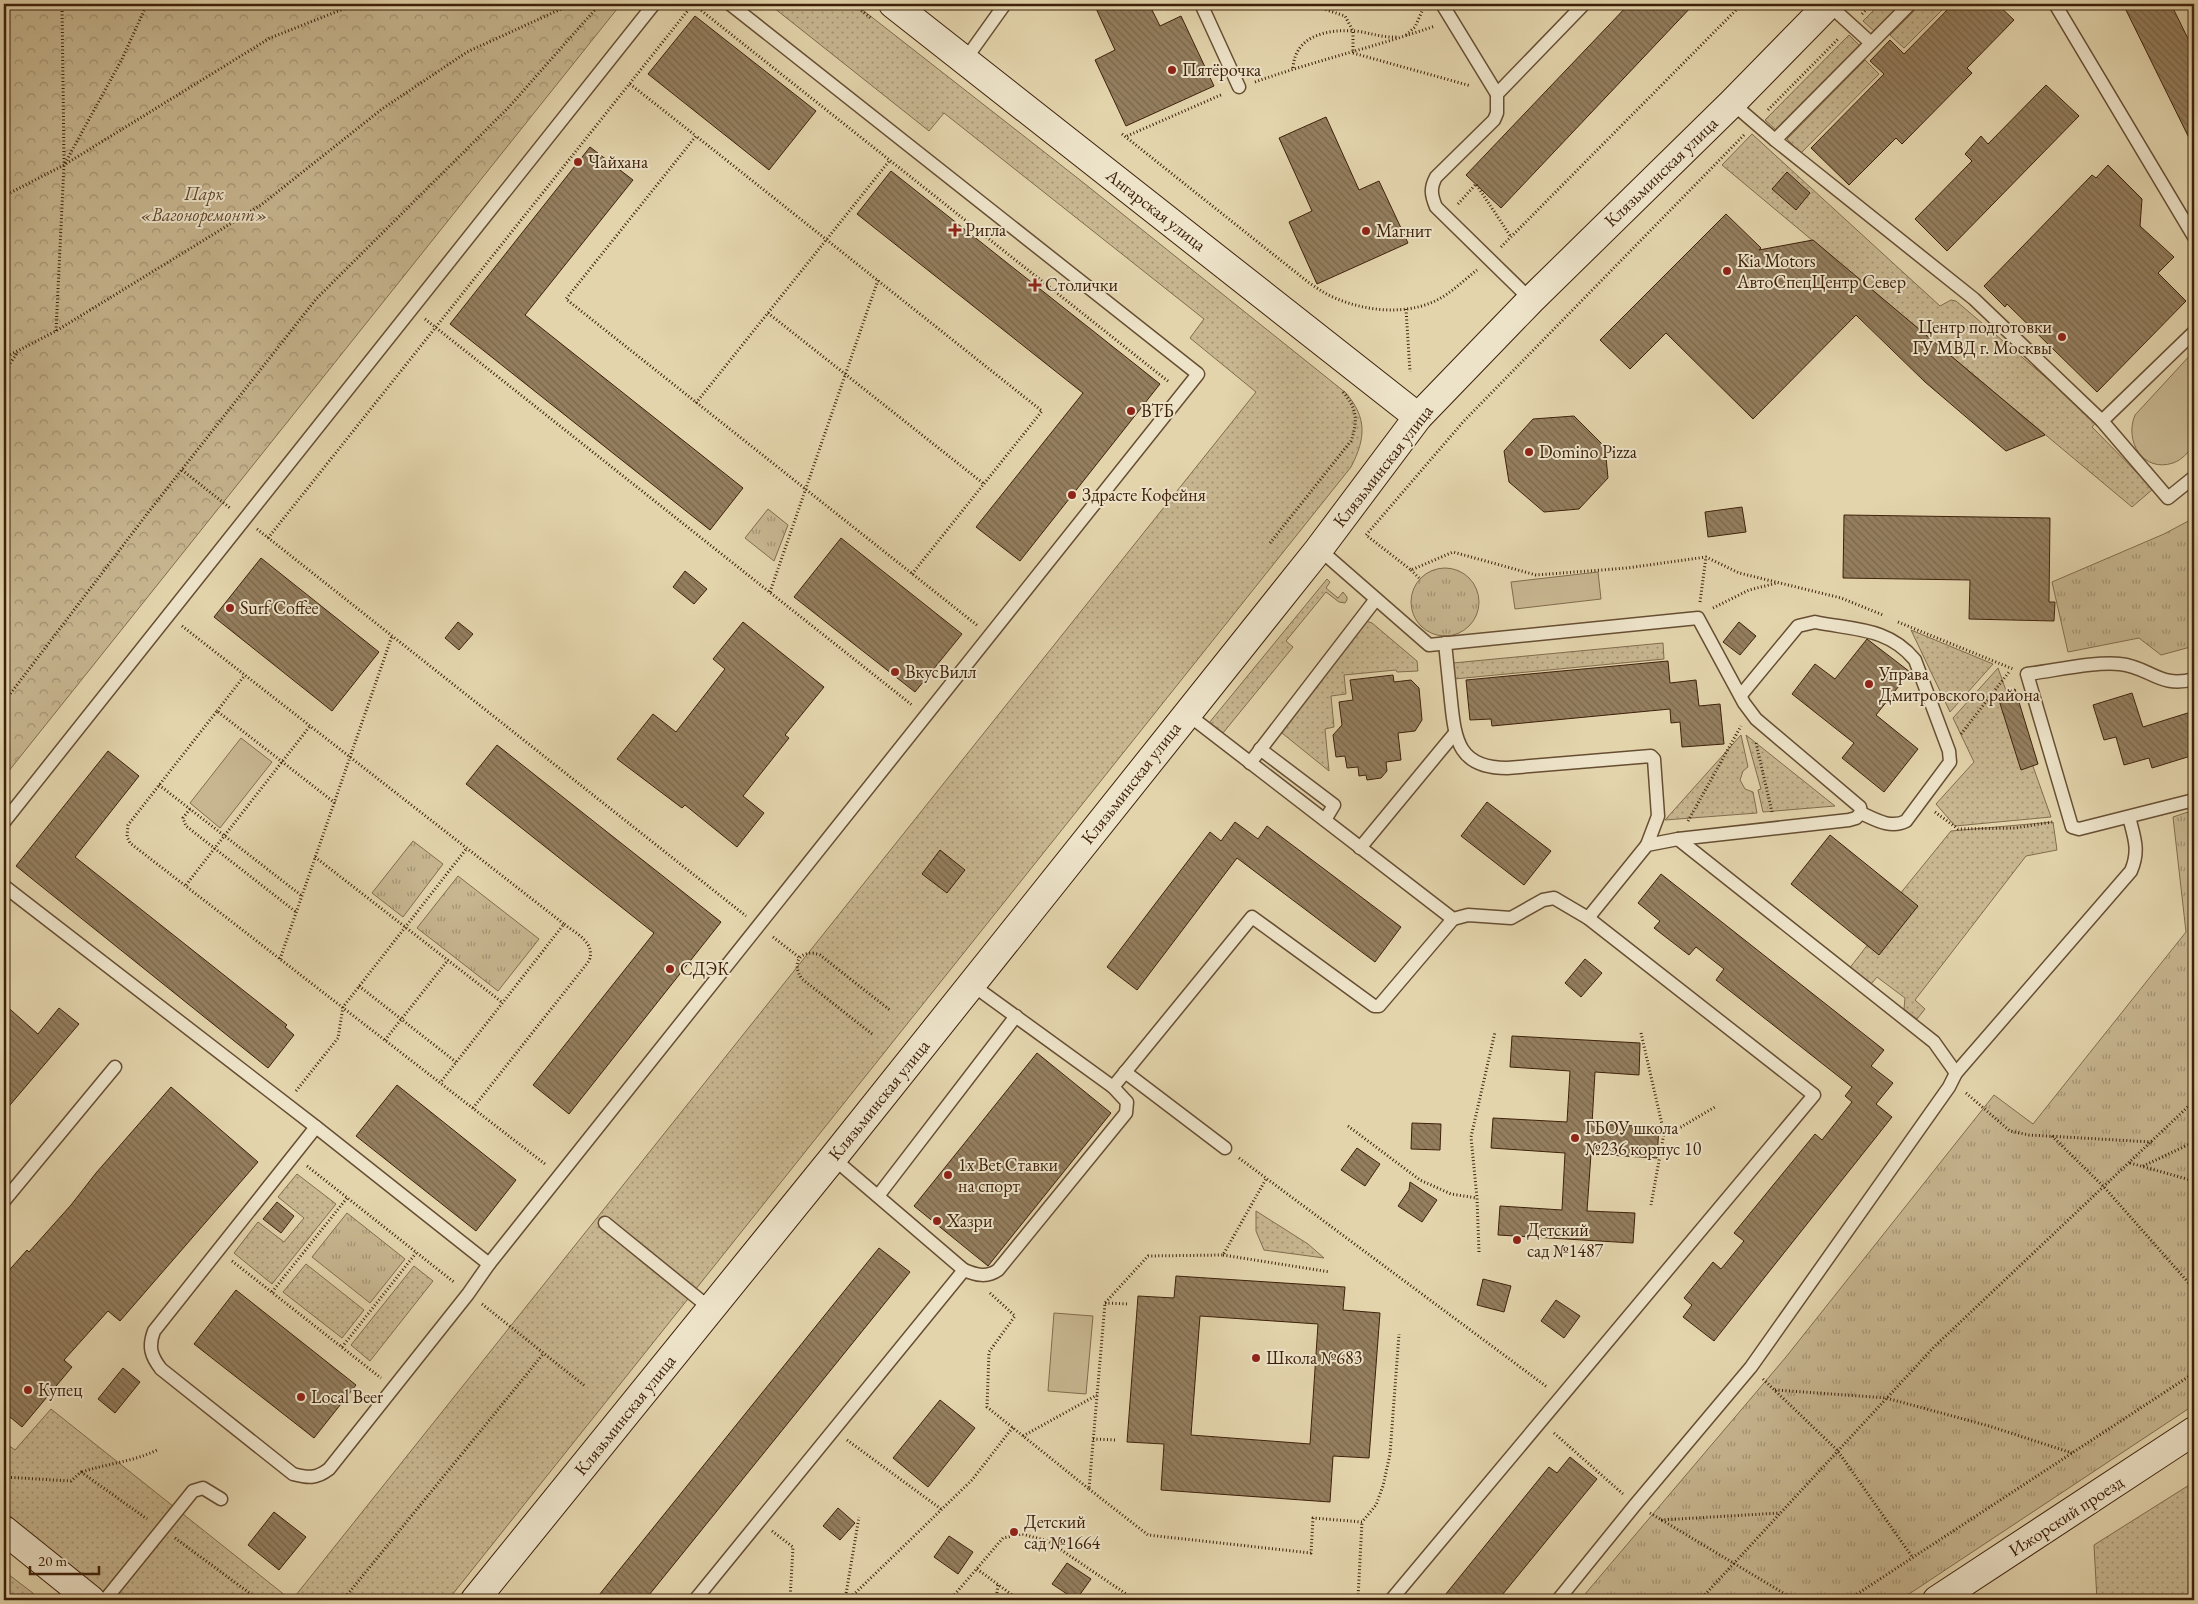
<svg xmlns="http://www.w3.org/2000/svg" width="2198" height="1604" viewBox="0 0 2198 1604" font-family="'EB Garamond',serif">
<defs>
<pattern id="grass-dots" width="8" height="8" patternUnits="userSpaceOnUse" patternTransform="scale(1.25)"><rect width="8" height="8" fill="#c7b690"/><path d="M2 2h.1M6 6h.1" fill="none" stroke="#a39474" stroke-width="1.8" stroke-linecap="round"/></pattern>
<pattern id="forest-crowns" width="20" height="18" patternUnits="userSpaceOnUse" patternTransform="scale(1.25)"><rect width="20" height="18" fill="#c7b690"/><path d="M2 6a3 3 0 1 1 6 0M12 15a3 3 0 1 1 6 0" fill="none" stroke="#a39474"/></pattern>
<pattern id="park-tufts" width="24" height="20" patternUnits="userSpaceOnUse" patternTransform="scale(1.25)"><rect width="24" height="20" fill="#c7b690"/><path d="M3 7l-1-3M5 7V3M7 7l1-3M15 17l-1-3M17 17v-4M19 17l1-3" fill="none" stroke="#a39474"/></pattern>
<pattern id="building-back-hatch" width="6" height="6" patternUnits="userSpaceOnUse" patternTransform="scale(1.25)"><rect width="6" height="6" fill="#947e5e"/><path d="M-1 5l2 2M0 0l6 6M5-1l2 2" fill="none" stroke="#7a674c"/></pattern>
</defs>
<rect width="100%" height="100%" fill="#e3d4ac"/>
<filter id="stains"><feTurbulence type="fractalNoise" baseFrequency=".004" numOctaves="4"/><feColorMatrix values="0 0 0 0 .2 0 0 0 0 .09 0 0 0 0 .02 0 0 0 .5 -.17"/></filter>
<radialGradient id="worn" r=".72"><stop offset=".6" stop-color="#630" stop-opacity="0"/><stop offset="1" stop-color="#630" stop-opacity=".3"/></radialGradient>
<g fill="url(#grass-dots)" stroke="#826c4d">
<path d="M769,4H855L1080,180L1346,393C1367,418 1366,438 1351,467L448,1600H292L1256,392L1190,338L1204,319L944,113L929,131Z"/>
<path d="M1880,4H1901L1874,31L1863,21Z"/>
<path d="M1921,4H1948L1904,48L1890,35Z"/>
<path d="M1849,35L1860,46L1776,130L1765,120Z"/>
<path d="M1865,60L1879,74L1801,153L1787,139Z"/>
<path d="M1752,134L1940,306L1951,300L1956,301L2097,421L2092,427L2153,489L2132,507L1722,165Z"/>
<path d="M1327,579L1330,582L1326,588L1338,598L1343,592L1347,597V600L1345,603L1339,602L1326,592L1286,641L1293,647L1223,733L1209,723Z"/>
<path d="M1366,621L1372,623L1417,661L1418,671L1397,672L1396,670L1344,675L1346,694L1331,696L1334,727L1325,729L1329,771L1277,729Z"/>
<path d="M1911,630L1993,664L1950,712Z"/>
<path d="M1663,643L1664,659L1454,679L1453,663Z"/>
<path d="M1998,668L2051,817L1955,826L1936,804L1974,762L1953,718Z"/>
<path d="M1741,735L1748,767L1743,771L1740,780L1745,789L1753,792L1757,813L1665,820Z"/>
<path d="M1746,735L1835,806L1763,812L1758,790L1761,789Z"/>
<path d="M2053,822L2057,850L2026,856L1915,1000L1925,1009L1917,1019L1904,1009L1905,998L1877,977L1866,990L1845,974L1897,907L1895,900L1951,831Z"/>
<path d="M297,1174L336,1204L272,1284L234,1253L258,1222L284,1242L304,1218L278,1197Z"/>
<path d="M1256,1211L1308,1244L1324,1258L1264,1250L1256,1231Z"/>
<path d="M306,1264L364,1310L342,1338L283,1292Z"/>
<path d="M414,1266L433,1281L370,1361L351,1345Z"/>
<path d="M51,1409L291,1600H109L4,1518V1442L15,1450Z"/>
<path d="M2194,1482V1600H2097L2094,1545Z"/>
<path d="M4,1571L42,1600H4Z"/>
</g>
<path fill="url(#forest-crowns)" stroke="#826c4d" d="M4,4H621L4,777Z"/>
<g fill="url(#park-tufts)" stroke="#826c4d">
<path d="M768,509L788,525L774,561L745,538Z"/>
<path d="M2194,518V646L2161,655L2139,638L2068,652L2052,582L2164,534Z"/>
<circle cx="1445" cy="602" r="34"/>
<path d="M2194,810V1405L1900,1600H1580L1786,1357L1994,1095L2033,1124L2186,932L2173,817Z"/>
<path d="M413,841L443,864L403,917L372,893Z"/>
<path d="M458,876L539,939L498,991L417,928Z"/>
<path d="M347,1213L405,1259L370,1303L312,1257Z"/>
</g>
<g fill="#c7b690" stroke="#826c4d">
<path d="M2194,351V446C2188,452 2182,460 2173,463C2143,473 2124,441 2135,415Z"/>
<path d="M1598,572L1601,599L1515,609L1511,582Z"/>
<path d="M241,738L272,762L220,828L190,803Z"/>
<path d="M1054,1313L1093,1316L1086,1394L1048,1391Z"/>
</g>
<g fill="url(#building-back-hatch)" stroke="#3e210a" fill-rule="evenodd">
<path d="M1094,4H1149L1160,26L1181,16L1214,86L1126,126L1095,60L1115,50Z"/>
<path d="M1629,4H1694L1501,208L1466,175Z"/>
<path d="M1953,4H1997L2014,20L1967,68L1972,73L1902,144L1896,138L1849,185L1811,148L1884,74L1870,61L1890,40L1904,54Z"/>
<path d="M2123,4H2171L2194,51V148Z"/>
<path d="M695,16L816,111L769,170L648,74Z"/>
<path d="M2046,85L2079,116L1947,251L1915,219L1972,161L1965,154L1981,136L1988,144Z"/>
<path d="M1326,117L1359,190L1379,181L1408,243L1317,284L1289,222L1312,211L1279,138Z"/>
<path d="M590,147L633,180L525,315L743,488L710,530L450,324Z"/>
<path d="M2108,165L2142,199L2140,226L2174,257L2158,273L2186,301L2097,392L2007,304L2005,307L1984,286L2092,175L2096,178Z"/>
<path d="M891,171L1160,384L1020,561L976,527L1083,393L857,214Z"/>
<path d="M1787,172L1810,193L1796,210L1772,189Z"/>
<path d="M1726,214L1761,248L1759,250L1813,240L2045,435L2006,451L1925,382L1856,315L1753,419L1666,333L1630,369L1600,340Z"/>
<path d="M1574,416L1605,447L1608,478L1579,509L1544,512L1509,482L1504,451L1533,419Z"/>
<path d="M1742,507L1746,532L1708,537L1705,512Z"/>
<path d="M1844,515L2050,518L2049,602H2055L2054,621L1969,619L1970,580L1843,578Z"/>
<path d="M841,538L962,634L915,692L794,597Z"/>
<path d="M261,558L379,652L332,711L214,617Z"/>
<path d="M685,571L707,589L694,604L673,587Z"/>
<path d="M458,622L473,634L459,650L445,638Z"/>
<path d="M743,622L824,687L785,735L789,738L743,796L764,813L737,847L685,805L682,808L617,759L653,714L676,732L725,669L713,659Z"/>
<path d="M1739,622L1756,636L1740,655L1723,642Z"/>
<path d="M1867,639L1910,672L1876,715L1918,749L1884,792L1842,758L1854,743L1792,694L1815,664L1835,679Z"/>
<path d="M1668,661L1670,683L1696,680L1699,706L1720,704L1724,744L1682,747L1680,722L1671,723L1670,709L1492,726L1491,719L1470,720L1466,680Z"/>
<path d="M1393,675L1394,682L1411,680L1419,688L1422,720L1415,731L1398,733L1401,760L1386,762L1387,771L1381,778L1367,780L1366,775L1359,776L1358,767L1347,768L1345,756L1336,757L1333,735L1342,725L1339,702L1353,700L1350,680Z"/>
<path d="M2015,689L2038,764L2021,770L1997,694Z"/>
<path d="M2132,693L2143,727L2194,711V755L2152,768L2149,758L2124,765L2116,737L2104,740L2093,705Z"/>
<path d="M497,745L721,922L569,1114L533,1085L654,933L466,784Z"/>
<path d="M108,751L139,776L75,857L287,1025L285,1027L294,1035L268,1068L16,866Z"/>
<path d="M1487,802L1551,851L1524,885L1461,836Z"/>
<path d="M1235,822L1258,839L1267,826L1401,927L1375,962L1237,858L1137,990L1107,967L1210,832L1221,841Z"/>
<path d="M1830,835L1918,906L1879,955L1791,884Z"/>
<path d="M940,850L965,870L947,893L922,874Z"/>
<path d="M1661,874L1884,1050L1871,1066L1893,1083L1876,1104L1892,1117L1714,1341L1683,1317L1692,1305L1684,1298L1713,1262L1721,1269L1744,1241L1734,1233L1815,1134L1822,1140L1852,1102L1845,1096L1852,1087L1716,980L1724,969L1696,947L1689,955L1654,928L1660,921L1638,903Z"/>
<path d="M1585,959L1602,973L1581,997L1565,983Z"/>
<path d="M4,1004L38,1034L59,1008L79,1024L4,1112Z"/>
<path d="M1512,1036L1640,1043L1639,1075L1595,1072L1592,1124L1659,1127L1657,1158L1591,1154L1587,1211L1635,1213L1633,1243L1498,1235L1500,1206L1562,1210L1565,1153L1491,1148L1493,1118L1567,1122L1570,1071L1510,1067Z"/>
<path d="M1037,1053L1111,1113L988,1266L914,1206Z"/>
<path d="M397,1085L516,1180L476,1231L356,1136Z"/>
<path d="M171,1087L258,1162L120,1321L108,1311L64,1360L72,1367L22,1427L4,1412V1276L27,1250L29,1252L71,1205L96,1173Z"/>
<path d="M1412,1123L1441,1124L1440,1150L1411,1149Z"/>
<path d="M1357,1148L1380,1164L1365,1186L1341,1170Z"/>
<path d="M1410,1182L1437,1200L1422,1222L1398,1206L1409,1190Z"/>
<path d="M277,1202L294,1216L281,1233L263,1219Z"/>
<path d="M879,1248L910,1272L645,1600H595Z"/>
<path d="M1176,1276L1345,1287L1343,1310L1380,1313L1369,1458L1333,1456L1330,1502L1161,1490L1164,1444L1127,1442L1138,1296L1174,1298ZM1200,1316L1318,1324L1310,1444L1191,1435Z"/>
<path d="M1483,1279L1511,1286L1504,1312L1477,1305Z"/>
<path d="M236,1290L356,1385L314,1438L194,1344Z"/>
<path d="M1556,1300L1580,1316L1564,1338L1541,1321Z"/>
<path d="M123,1368L140,1382L115,1413L98,1399Z"/>
<path d="M940,1400L975,1428L928,1487L893,1458Z"/>
<path d="M1570,1457L1597,1479L1498,1600H1441L1549,1467L1557,1473Z"/>
<path d="M838,1508L855,1523L840,1540L823,1526Z"/>
<path d="M274,1512L306,1537L279,1570L248,1545Z"/>
<path d="M949,1536L973,1552L958,1574L934,1557Z"/>
<path d="M1067,1563L1091,1579L1076,1600L1052,1584Z"/>
</g>
<g fill="none" stroke-linecap="round" stroke-linejoin="round">
<defs>
<g id="lane">
<path d="M1201,4L1239,87"/>
<path d="M1442,4L1497,94"/>
<path d="M1828,4L1871,43"/>
<path d="M1910,4L1775,140L1974,299L2102,421L2194,332"/>
<path d="M2055,4L2194,237"/>
<path d="M965,60L1005,4"/>
<path d="M1732,103L1775,140"/>
<path d="M1531,300L1436,207C1431,195 1430,188 1436,177L1494,120L1497,113V94L1584,4"/>
<path d="M2102,421L2168,498L2194,477"/>
<path d="M1319,549L1429,645L1698,618L1744,703L1756,719L1860,807L1861,813L1856,818L1849,820L1678,839L1647,845L1588,918"/>
<path d="M1445,643C1447,663 1449,682 1451,701C1455,741 1459,768 1507,768L1651,756L1654,759L1658,816L1647,845"/>
<path d="M2194,679C2160,689 2150,667 2120,664C2096,661 2053,671 2027,674L2072,827L2079,829L2194,800"/>
<path d="M1741,695L1798,626L1815,622C1853,630 1888,627 1915,660L1949,751L1950,762L1906,821C1891,829 1876,820 1861,813"/>
<path d="M1186,713L1453,919L1468,915L1511,918L1543,900L1554,898L1588,918L1814,1095L1391,1600"/>
<path d="M1260,749L1334,805L1325,820"/>
<path d="M1250,763L1376,599"/>
<path d="M4,822L654,4"/>
<path d="M1360,848L1455,733"/>
<path d="M4,886L316,1127L489,1264"/>
<path d="M971,984L1113,1087L1252,917L1374,1006H1379L1453,919"/>
<path d="M1125,1072L1225,1148"/>
<path d="M1956,1073L2131,871C2140,850 2134,837 2129,817"/>
<path d="M316,1127L154,1331C148,1347 151,1356 161,1369L293,1474C308,1478 316,1479 329,1469L468,1294L489,1264L1198,374L730,4"/>
<path d="M833,1158L964,1270"/>
<path d="M878,1196L1016,1016"/>
<path d="M4,1201L115,1067"/>
<path d="M605,1223L711,1309"/>
<path d="M105,1600L193,1491L203,1488L221,1499"/>
<path d="M695,1600L964,1270C976,1275 987,1278 998,1270L1126,1113L1127,1102L1113,1087"/>
<path d="M1558,1600L1635,1505L1751,1367L1949,1087L1956,1073L1934,1042L1678,839"/>
</g>
<g id="secondary">
<path d="M893,4L1418,417"/>
<path d="M4,1530L91,1600"/>
<path d="M475,1600L833,1158L1319,549L1418,417L1531,300L1732,103L1829,4"/>
<path d="M1937,1600L2194,1431"/>
</g>
</defs>
<use href="#lane" stroke="#674e32" stroke-width="15"/>
<use href="#secondary" stroke="#3e210a" stroke-width="30"/>
<g stroke="#3e210a" stroke-width="3" stroke-dasharray="1 2.5" stroke-linecap="butt">
<path d="M62,4L64,163"/>
<path d="M693,4L1169,382"/>
<path d="M853,4L872,19"/>
<path d="M1309,4L1345,16L1353,31V53L1471,86"/>
<path d="M1862,14L1872,4"/>
<path d="M1406,35L1415,27L1424,7"/>
<path d="M1293,68C1295,35 1328,29 1356,31C1371,33 1383,38 1398,37"/>
<path d="M1255,82C1314,61 1375,47 1435,26"/>
<path d="M630,84L696,136"/>
<path d="M1768,110L1839,38"/>
<path d="M1122,134L1308,282C1317,288 1325,294 1335,298C1365,311 1403,315 1433,302C1449,295 1463,281 1477,270"/>
<path d="M1744,135L1463,422L1366,535L1411,570L1453,552L1536,575L1627,568L1706,557L1739,573L1841,598L1883,615"/>
<path d="M1127,136L1223,94"/>
<path d="M4,196L64,165L270,38L356,4"/>
<path d="M1458,204L1476,184L1511,237"/>
<path d="M1501,247L1742,4"/>
<path d="M1406,309L1410,372"/>
<path d="M768,313L984,484"/>
<path d="M425,319L912,705"/>
<path d="M56,331L64,165L122,59L147,4"/>
<path d="M4,358L56,331L261,205L382,109L467,52L572,4"/>
<path d="M4,372L18,352"/>
<path d="M696,403L890,160"/>
<path d="M182,470L230,508"/>
<path d="M257,529L746,916"/>
<path d="M268,538L693,4"/>
<path d="M1270,543L1351,441C1358,421 1357,408 1343,392"/>
<path d="M1411,570L1419,578"/>
<path d="M912,574L1042,411L696,136L566,299L978,626"/>
<path d="M770,592L878,280"/>
<path d="M1700,602L1706,557"/>
<path d="M1713,608L1749,590L1777,583"/>
<path d="M1898,622L2013,669"/>
<path d="M182,626L564,924L440,1083"/>
<path d="M4,702L147,514L316,299L508,108L600,4"/>
<path d="M217,711L245,675"/>
<path d="M1961,734L2009,672"/>
<path d="M1756,743L1772,812"/>
<path d="M159,785L302,896"/>
<path d="M335,803L217,711L128,825L127,837L130,843L545,1164"/>
<path d="M190,809L183,818L186,826L296,912"/>
<path d="M1935,812L1958,829L2015,828L2052,822"/>
<path d="M2190,818L2194,829"/>
<path d="M1688,821L1741,726"/>
<path d="M315,857L503,1003"/>
<path d="M186,885L310,726"/>
<path d="M773,937L800,958"/>
<path d="M280,959L392,636"/>
<path d="M359,986L456,1062"/>
<path d="M1641,1033L1664,1133L1651,1205"/>
<path d="M872,1034L802,979C790,962 802,948 820,955L891,1011"/>
<path d="M385,1040L448,960"/>
<path d="M296,1091L338,1038L343,1007L467,848"/>
<path d="M1966,1093L2010,1131L2029,1135L2152,1142"/>
<path d="M473,1108L589,961C596,943 577,934 564,924"/>
<path d="M1348,1126L1420,1180L1451,1194L1477,1198"/>
<path d="M1664,1133L1681,1127L1715,1107"/>
<path d="M2052,1136L2104,1187L2194,1289"/>
<path d="M1239,1158L1547,1387"/>
<path d="M2130,1163L2194,1181"/>
<path d="M307,1166L455,1283"/>
<path d="M2143,1166L2194,1142"/>
<path d="M1479,1252L1477,1198L1471,1137L1495,1032"/>
<path d="M1223,1255L1330,1272"/>
<path d="M232,1261L381,1378"/>
<path d="M272,1292L347,1198"/>
<path d="M990,1293L1015,1316L989,1352L987,1407L1089,1489L1105,1303L1148,1256L1223,1255L1266,1179"/>
<path d="M1105,1303L1129,1304"/>
<path d="M482,1304L586,1387"/>
<path d="M342,1347L416,1253"/>
<path d="M1763,1379L1837,1450L1913,1558"/>
<path d="M1775,1390L1886,1398L1989,1426L2072,1453"/>
<path d="M4,1430L9,1434"/>
<path d="M1554,1433L1623,1494"/>
<path d="M1023,1436L1097,1395"/>
<path d="M1093,1439L1116,1440"/>
<path d="M847,1440L941,1509"/>
<path d="M82,1472C108,1463 134,1462 159,1449"/>
<path d="M4,1477L71,1481L81,1472L147,1519"/>
<path d="M1089,1489L1148,1535L1311,1553L1313,1518L1362,1522L1376,1505L1383,1486L1390,1454L1399,1334"/>
<path d="M1650,1513L1795,1600"/>
<path d="M1661,1520L1780,1513"/>
<path d="M772,1531L793,1547L790,1600"/>
<path d="M175,1538L252,1595"/>
<path d="M977,1569L1019,1600"/>
<path d="M195,1600C220,1594 245,1593 270,1600"/>
<path d="M343,1600L544,1353"/>
<path d="M845,1600L859,1517"/>
<path d="M848,1600L972,1480L1013,1427"/>
<path d="M950,1600L1003,1538L1022,1534L1048,1541L1135,1600"/>
<path d="M996,1600L998,1585"/>
<path d="M1361,1600L1358,1598L1362,1522"/>
<path d="M1700,1600L1934,1347L2194,1101"/>
<path d="M1848,1600L2194,1373"/>
</g>
<use href="#lane" stroke="#ede3c9" stroke-width="12"/>
<use href="#secondary" stroke="#ede3c9" stroke-width="28"/>
</g>
<g fill="#8f2418" stroke="#ede3c9" stroke-width="2">
<circle cx="1172" cy="70" r="5"/>
<circle cx="578" cy="162" r="5"/>
<path d="M952.5 222.5h5v5h5v5h-5v5h-5v-5h-5v-5h5z"/>
<circle cx="1366" cy="231" r="5"/>
<circle cx="1727" cy="271" r="5"/>
<path d="M1032.5 277.5h5v5h5v5h-5v5h-5v-5h-5v-5h5z"/>
<circle cx="2062" cy="337" r="5"/>
<circle cx="1131" cy="411" r="5"/>
<circle cx="1529" cy="452" r="5"/>
<circle cx="1072" cy="495" r="5"/>
<circle cx="230" cy="608" r="5"/>
<circle cx="895" cy="672" r="5"/>
<circle cx="1869" cy="684" r="5"/>
<circle cx="670" cy="969" r="5"/>
<circle cx="1575" cy="1138" r="5"/>
<circle cx="948" cy="1175" r="5"/>
<circle cx="937" cy="1221" r="5"/>
<circle cx="1517" cy="1240" r="5"/>
<circle cx="1256" cy="1358" r="5"/>
<circle cx="28" cy="1390" r="5"/>
<circle cx="301" cy="1397" r="5"/>
<circle cx="1014" cy="1532" r="5"/>
</g>
<g text-anchor="middle" stroke-width="4" stroke-linejoin="round" paint-order="stroke">
<g font-size="18" fill="#3e210a" stroke="#ede3c9" text-anchor="start">
<text x="1182" y="76">Пятёрочка</text>
<text x="588" y="168">Чайхана</text>
<text x="965" y="236">Ригла</text>
<text x="1376" y="237">Магнит</text>
<text x="1737" y="267">Kia Motors<tspan x="1737" dy="21">АвтоСпецЦентр Север</tspan></text>
<text x="1045" y="291">Столички</text>
<text x="2052" y="333" text-anchor="end">Центр подготовки<tspan x="2052" dy="21">ГУ МВД г. Москвы</tspan></text>
<text x="1141" y="417">ВТБ</text>
<text x="1539" y="458">Domino Pizza</text>
<text x="1082" y="501">Здрасте Кофейня</text>
<text x="240" y="614">Surf Coffee</text>
<text x="905" y="678">ВкусВилл</text>
<text x="1879" y="680">Управа<tspan x="1879" dy="21">Дмитровского района</tspan></text>
<text x="680" y="975">СДЭК</text>
<text x="1585" y="1134">ГБОУ школа<tspan x="1585" dy="21">№236 корпус 10</tspan></text>
<text x="958" y="1171">1x Bet Ставки<tspan x="958" dy="21">на спорт</tspan></text>
<text x="947" y="1227">Хазри</text>
<text x="1527" y="1236">Детский<tspan x="1527" dy="21">сад №1487</tspan></text>
<text x="1266" y="1364">Школа №683</text>
<text x="38" y="1396">Купец</text>
<text x="311" y="1403">Local Beer</text>
<text x="1024" y="1528">Детский<tspan x="1024" dy="21">сад №1664</tspan></text>
</g>
<g font-size="18" fill="#3e210a" stroke="#ede3c9">
<text transform="translate(1661 172) rotate(-44)" y="6">Клязьминская улица</text>
<text transform="translate(1156 210) rotate(38)" y="6">Ангарская улица</text>
<text transform="translate(1383 466) rotate(-52)" y="6">Клязьминская улица</text>
<text transform="translate(1131 783) rotate(-52)" y="6">Клязьминская улица</text>
<text transform="translate(879 1100) rotate(-51)" y="6">Клязьминская улица</text>
<text transform="translate(625 1415) rotate(-51)" y="6">Клязьминская улица</text>
<text transform="translate(2066 1516) rotate(-33)" y="6">Ижорский проезд</text>
</g>
<g font-size="18" font-style="italic" fill="#60462c" stroke="#ede3c9">
<text x="204" y="200">Парк<tspan x="204" dy="21">«Вагоноремонт»</tspan></text>
</g>
</g>
<rect width="2198" height="1604" fill="none" stroke="#e3d4ac" stroke-width="20"/>
<rect x="5" y="5" width="2188" height="1594" fill="none" stroke="#3e210a" stroke-width="2.5"/>
<rect x="10" y="10" width="2178" height="1584" fill="none" stroke="#3e210a"/>
<path d="M30 1566v8h69v-8" fill="none" stroke="#3e210a" stroke-width="2.5"/>
<text x="38" y="1566" font-size="15" fill="#3e210a" stroke="#ede3c9" stroke-width="4" paint-order="stroke">20 m</text>
<rect width="100%" height="100%" filter="url(#stains)"/>
<rect width="100%" height="100%" fill="url(#worn)"/>
</svg>
